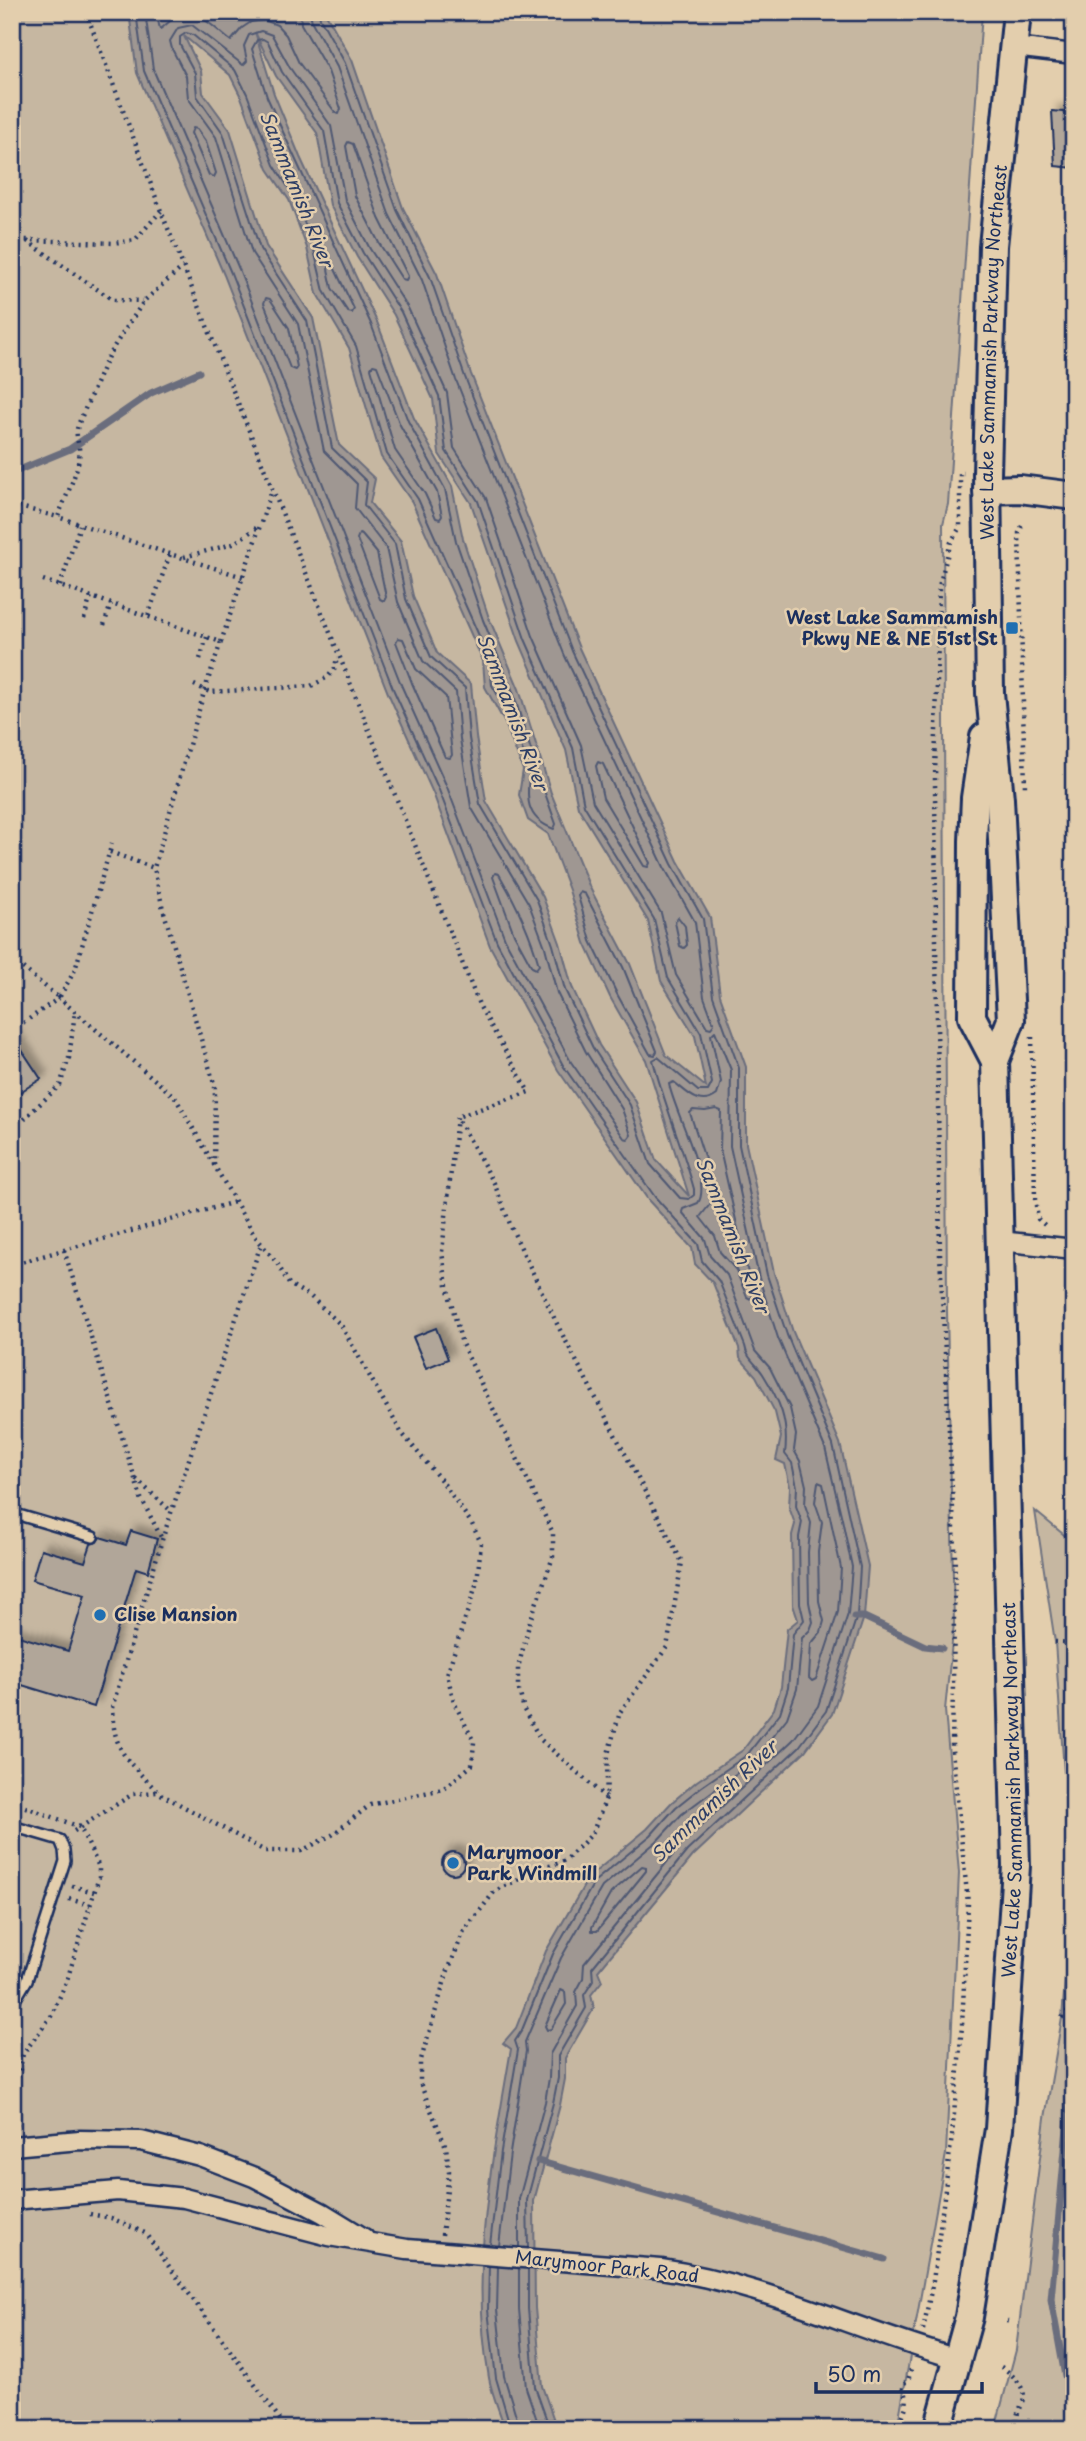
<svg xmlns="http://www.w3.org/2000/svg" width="1086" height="2441" viewBox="0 0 1086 2441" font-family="'Playpen Sans',sans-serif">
<defs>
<filter id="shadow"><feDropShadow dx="6" dy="-6" stdDeviation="3.5" flood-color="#0004"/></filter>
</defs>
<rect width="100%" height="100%" fill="#e3cead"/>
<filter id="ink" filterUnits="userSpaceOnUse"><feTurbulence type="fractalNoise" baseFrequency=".0143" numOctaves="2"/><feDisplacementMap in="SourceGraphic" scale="14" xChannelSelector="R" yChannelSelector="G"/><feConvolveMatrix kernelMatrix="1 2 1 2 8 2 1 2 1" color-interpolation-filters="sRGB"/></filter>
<g filter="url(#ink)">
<g fill="#c6b7a1" stroke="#707380" stroke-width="2">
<path d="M12,12H982L948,504L943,524L947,1311L954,1623L945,1710L959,1873L946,2154L897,2429H12Z"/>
<path d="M1035,1511L1074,1543V2429H995L1016,2350L1045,2118L1062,2018L1069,1931L1068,1829L1055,1642Z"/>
</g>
<path fill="#9f9792" stroke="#6a6d7d" stroke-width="2" fill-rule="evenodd" d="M129,12H325L352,60L403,208L437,274L471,374L579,648L678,861L710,917L720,995L746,1067V1144L774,1273L793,1332L840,1443L868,1566L864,1617L832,1714L805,1751L693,1856L598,1971L602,1981L591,1995L594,2008L565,2058V2079L560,2105L534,2201L535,2308L542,2386L557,2429H505C500,2412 492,2395 489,2378C469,2268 493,2157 511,2049L503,2043L516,2028L546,1951L589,1877L647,1829L671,1803L697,1781L743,1750L774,1709L781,1687L787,1629L798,1620L793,1605L792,1535L795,1524L789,1507L790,1487L785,1464L776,1460L781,1437L775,1412L756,1376L740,1358L739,1348L713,1283L695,1264L692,1248L649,1201L558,1070L490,946L433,793L388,693L224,275L137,73ZM255,32L276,76L317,133L330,205L357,257L394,315L433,399L439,454L471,503L519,641L566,750L578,807L648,921L661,981L695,1036L706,1087L666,1055L630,964L590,888L551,793L519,689L489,618L463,539L452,486L414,418L377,322L300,157L274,94ZM184,36L230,75L241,97L268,169L289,200L307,248L317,294L349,348L381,457L412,502L483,661L485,687L505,723L523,770L519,795L528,820L548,834L569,890L585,943L610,997L646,1060L689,1196L656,1160L636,1102L599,1045L572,987L560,943L543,897L486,801L476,737L471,684L437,653L413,596L401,541L370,503L375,479L339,445L313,318L266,246L230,130L203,93L201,71Z"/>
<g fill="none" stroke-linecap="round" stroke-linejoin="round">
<g stroke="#505973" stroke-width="2">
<path d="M136,12L144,71L231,273L394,691L439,790L497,942L564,1067L655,1197L698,1244L702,1261L719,1281L745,1346C747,1359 756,1363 763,1374C780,1401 789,1422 785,1454L792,1463L797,1487L796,1506L802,1522L799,1537L800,1603L804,1620L793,1634L788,1688L780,1713L747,1755L701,1787L676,1807L651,1835L595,1881L553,1954L522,2030L515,2041L518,2050L501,2151L490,2245"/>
<path d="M145,12L153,69L239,269L402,687L447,787L505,939L571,1062L624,1138L628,1139L631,1135L622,1109L586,1052L557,993L545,947L529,904L471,807L460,739L456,692L423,661L398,602L386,548L355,508L357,484L324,451L298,324L252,253L216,137L188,98L186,76L172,49L170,41L178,28L192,25L243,65L247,61L244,46L249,35L261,31L272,35L290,68L331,126L345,200L370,249L408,308L447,393L454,448L486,498L533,636L581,745L593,802L661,913L676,975L707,1027L711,1028L714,1024L704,997L695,922L664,867L564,654L456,380L422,280L389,214L337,67L312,22L310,12"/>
<path d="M156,12L160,29C166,26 170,19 178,16C200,7 215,30 231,41L242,28L251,22L264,20L277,25L286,35L299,63L335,112L339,114L341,109L328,71L301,24L300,12"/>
<path d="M319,12L320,18L345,63L397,210L430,277L465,377L572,651L672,864L703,919L713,996L739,1068V1145L767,1275L787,1335L833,1445L860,1567L857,1616L826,1711L799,1747L687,1851L592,1968L593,1981L584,1995L586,2008L558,2056V2078L553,2103L527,2200L528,2248"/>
<path d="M186,33L193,35L235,70L247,94L274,165L295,198L313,246L324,291L356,346L387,454L418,499L489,658L492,685L512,720L527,763L532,765L534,760L513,692L483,620L456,541L445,489L408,421L371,324L267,97L252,49L257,40L263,39L268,42L282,72L324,131L337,203L363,253L401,312L439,396L446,451L478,501L525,639L573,748L584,805L654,919L668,978L701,1033L712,1083L708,1091H698L658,1057L653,1060C664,1104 682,1145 694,1189V1195L689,1199L680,1198L650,1164L630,1105L593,1048L565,990L553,945L537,900L480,804L469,738L465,688L431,657L406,599L395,544L364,505L367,482L332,448L307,321L260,249L223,133L197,96L195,73L180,45V37Z"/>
<path d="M193,128L197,129L206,142L216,173L214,177L209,175L191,133Z"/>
<path d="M348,142L353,144L379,218L408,276L406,280L402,279L379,243L355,196L346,146Z"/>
<path d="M330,266L334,267L354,309L352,313L348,312L332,288L328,269Z"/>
<path d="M266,298L270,299L289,328L297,367L295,370L290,368L264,303Z"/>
<path d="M373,365L377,366L400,425L437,492L442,516L440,519L436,518L425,494L395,450L371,368Z"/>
<path d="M359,534L362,535L377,553L386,597L384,601L380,599L357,539Z"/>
<path d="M398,638L403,639L416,669L446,697L452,755L450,758L445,757L412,683L396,642Z"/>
<path d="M598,762L603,764L650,863L648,867L644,866L603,798L596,766Z"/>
<path d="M532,766L536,768L556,824L554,829C523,818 527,795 530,768Z"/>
<path d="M495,873L499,874C516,903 530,932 539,965L536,969L532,967L514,934L493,877Z"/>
<path d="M580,892L585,894L623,967L657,1051L655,1055L650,1054L617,994L591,941L578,896Z"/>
<path d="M678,917L685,926L687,945L684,948L680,946L675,922Z"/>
<path d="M716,1109L721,1111L720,1150L753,1295L751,1299L747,1297L736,1270L720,1252L715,1236L700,1217L711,1203L714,1187L690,1113L693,1110L705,1111Z"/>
<path d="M818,1482L823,1484L841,1568L838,1612L816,1679L812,1681L809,1678L811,1644L821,1632L824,1621L819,1601L818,1552L822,1522L815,1502Z"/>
<path d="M642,1866L646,1867V1871L597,1931H592V1927L611,1893Z"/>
<path d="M561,1990L565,1992L566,2004L551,2029L547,2030L545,2026Z"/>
<path d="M499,2246L510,2153L526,2051L525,2042L561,1958L602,1887L657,1841L682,1814L753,1761L787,1718L797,1689L802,1638L810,1630L813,1622L809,1602L808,1552L811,1523L805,1505L806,1486L800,1461L794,1450L796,1435L790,1408L770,1368L755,1351L727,1275L710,1256L705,1239L682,1212L683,1209L698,1203C713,1182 674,1111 669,1084L674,1082C688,1093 700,1108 717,1095L721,1082L711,1035L715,1031L731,1070L730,1146L759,1278L778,1338L825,1448L842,1519L852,1567L848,1614L818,1706L793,1740L681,1845L584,1964L583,1979L576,1992L577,2006L550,2054L549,2078L545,2102L519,2199V2247"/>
<path d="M489,2266L488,2310L496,2378L511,2429"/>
<path d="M498,2267L497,2310L504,2376L520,2429"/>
<path d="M519,2268V2309L526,2388L540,2429"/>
<path d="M528,2269V2309L535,2387L550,2429"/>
</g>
<g stroke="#6a6d7d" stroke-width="7">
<path d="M12,473L70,449L151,393L199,372"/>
<path d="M854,1617H864L925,1646L942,1648"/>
<path d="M1074,2093L1070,2096L1051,2299L1065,2376L1074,2387"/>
<path d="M538,2161L884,2259"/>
</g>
</g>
<g fill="#b1a699" stroke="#1b2f5e" stroke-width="2" filter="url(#shadow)">
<path d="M1052,111L1074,113V168L1055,166Z"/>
<path d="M12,1035L41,1079L12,1097Z"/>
<path d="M436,1328L448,1359L426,1368L413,1337Z"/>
<path d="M131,1531L157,1539L148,1572L136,1568L94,1707L12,1682V1634L68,1651L85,1595L32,1580L41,1549L85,1562L91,1544L97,1542L100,1537L126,1545Z"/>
<circle cx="453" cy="1863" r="11"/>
</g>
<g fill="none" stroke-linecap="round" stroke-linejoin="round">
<defs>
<g id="lane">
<path d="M12,1513L93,1537"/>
<path d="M12,1826L60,1840L64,1850L65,1861L27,1980L12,2005"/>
</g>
<g id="street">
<path d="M1014,47L1074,54"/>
<path d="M1000,1241L1074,1249"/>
<path d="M12,2146L80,2140L141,2141L200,2156L254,2177L323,2213L364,2238"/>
<path d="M12,2200L118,2191L184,2198L329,2236L407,2249L661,2269C764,2284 858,2331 958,2359"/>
</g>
<g id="secondary">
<path d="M987,490L1020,489L1074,496"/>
<path d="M984,737L975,798L973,841L972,1017L995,1061"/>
<path id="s1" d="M938,2429L969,2317L999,2129L1016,1866L995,1061L1011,1020L1000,799L990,693L987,474L993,246L1017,12"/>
</g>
</defs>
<use href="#lane" stroke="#1b2f5e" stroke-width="14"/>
<use href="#street" stroke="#1b2f5e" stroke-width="23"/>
<use href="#secondary" stroke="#1b2f5e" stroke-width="32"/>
<g stroke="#1b2f5e" stroke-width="4.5" stroke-dasharray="2 5" stroke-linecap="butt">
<path d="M86,12L161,211L480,1007L529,1092L457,1117"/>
<path d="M12,237L25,240L114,243L135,240L161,211"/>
<path d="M27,241L113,300L143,301"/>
<path d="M12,505L58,517"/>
<path d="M1022,526L1019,533L1025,790"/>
<path d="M170,554L58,517C65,498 76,477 79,458C81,444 74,439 78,425L109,354L144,301L183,267"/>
<path d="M184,557L233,544L259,526"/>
<path d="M43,580L221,642L205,689L154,868L162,905L215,1087L214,1165"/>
<path d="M60,586L80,525"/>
<path d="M148,616L170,554L243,577"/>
<path d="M84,619L91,596"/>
<path d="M104,625L111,604"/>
<path d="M221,642L272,490"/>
<path d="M200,659L207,637"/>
<path d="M194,685L210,692L311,686L328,677L335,668L337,657"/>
<path d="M110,852L154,868"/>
<path d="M12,959L59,998L75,970L112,843"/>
<path d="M12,1031L59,998L175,1097L255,1236L277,1263L289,1284L311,1297L341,1325L401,1432L444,1484L472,1524L481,1543L477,1582L447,1674L454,1702L474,1742L472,1765L443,1789L370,1805L332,1835L301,1851H265L157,1792L133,1794L71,1833"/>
<path d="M1032,1037L1035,1199L1038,1219L1047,1227"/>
<path d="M24,1119L60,1085L69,1058L75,1012"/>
<path d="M64,1250L141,1498L162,1539"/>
<path d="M12,1270L21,1262L235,1202"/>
<path d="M136,1479L171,1511"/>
<path d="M1055,1642L1074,1643"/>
<path d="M157,1791C127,1760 114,1753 112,1708L162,1540L261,1244"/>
<path d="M12,1802L80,1827L99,1867V1877L67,1980L52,2015L23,2054L15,2092L17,2128"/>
<path d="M72,1886L94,1892"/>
<path d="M69,1899L90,1905"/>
<path d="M1062,2018L1074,2003"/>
<path d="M90,2214L111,2218L145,2233L287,2429"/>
<path d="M442,2235L449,2171L446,2147L420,2083V2063L447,1973L464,1931L495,1891L536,1871L566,1860L592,1834L606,1798L608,1754L620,1712L667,1647L682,1562L559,1328L512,1229L494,1183L457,1117L442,1252L447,1286L462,1344L553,1533V1557L530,1621L518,1668V1686L524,1710L541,1740L606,1798"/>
<path d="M1007,2321L1013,2322"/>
<path d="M923,2330L933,2281L952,2136L962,2026L968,1903L952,1750L955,1548L940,1255L936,943L935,779L939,586L951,542L960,527V473H964"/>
<path d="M1001,2367C1012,2373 1028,2389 1023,2402C1018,2413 1015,2417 1017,2429"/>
<path d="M897,2429C902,2416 912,2401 903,2388L904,2383L908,2381L912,2365"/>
</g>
<use href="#lane" stroke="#e3cead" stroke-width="9"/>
<use href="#street" stroke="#e3cead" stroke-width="18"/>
<use href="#secondary" stroke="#e3cead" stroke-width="26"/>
</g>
</g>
<g fill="#1f6fb2" stroke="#e3cead" stroke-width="2.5">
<rect x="1005" y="621" width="14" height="14" rx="3.5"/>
<circle cx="100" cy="1615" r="7"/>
<circle cx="453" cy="1863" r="7"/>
</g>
<g text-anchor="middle" stroke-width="5" stroke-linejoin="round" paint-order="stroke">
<g font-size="18" fill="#1b2f5e" stroke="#e3cead">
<text dy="6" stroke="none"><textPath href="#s1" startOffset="2088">West Lake Sammamish Parkway Northeast</textPath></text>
<text dy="6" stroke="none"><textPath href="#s1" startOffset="646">West Lake Sammamish Parkway Northeast</textPath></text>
<text transform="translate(607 2267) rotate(6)" y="6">Marymoor Park Road</text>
</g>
<g font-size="18" font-weight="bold" fill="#1b2f5e" stroke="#e3cead" text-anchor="start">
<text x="998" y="624" text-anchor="end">West Lake Sammamish<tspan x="998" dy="21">Pkwy NE &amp; NE 51st St</tspan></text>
<text x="114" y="1621">Clise Mansion</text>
<text x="467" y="1859">Marymoor<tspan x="467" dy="21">Park Windmill</tspan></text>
</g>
<g font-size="19" font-style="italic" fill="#2f3f66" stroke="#e3cead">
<text transform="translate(297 189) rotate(68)" y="7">Sammamish River</text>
<text transform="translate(513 712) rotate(69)" y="7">Sammamish River</text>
<text transform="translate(733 1235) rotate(68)" y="7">Sammamish River</text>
<text transform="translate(714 1801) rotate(-44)" y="7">Sammamish River</text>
</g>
</g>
<rect width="1086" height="2441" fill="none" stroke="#e3cead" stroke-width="42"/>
<rect x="21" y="21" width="1044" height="2399" fill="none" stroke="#1b2f5e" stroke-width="2.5" filter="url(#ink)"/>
<path d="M816 2382v10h166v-10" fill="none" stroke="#1b2f5e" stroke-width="3.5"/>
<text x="827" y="2382" font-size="21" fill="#1b2f5e" stroke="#e3cead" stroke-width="5" paint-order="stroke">50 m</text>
</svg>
